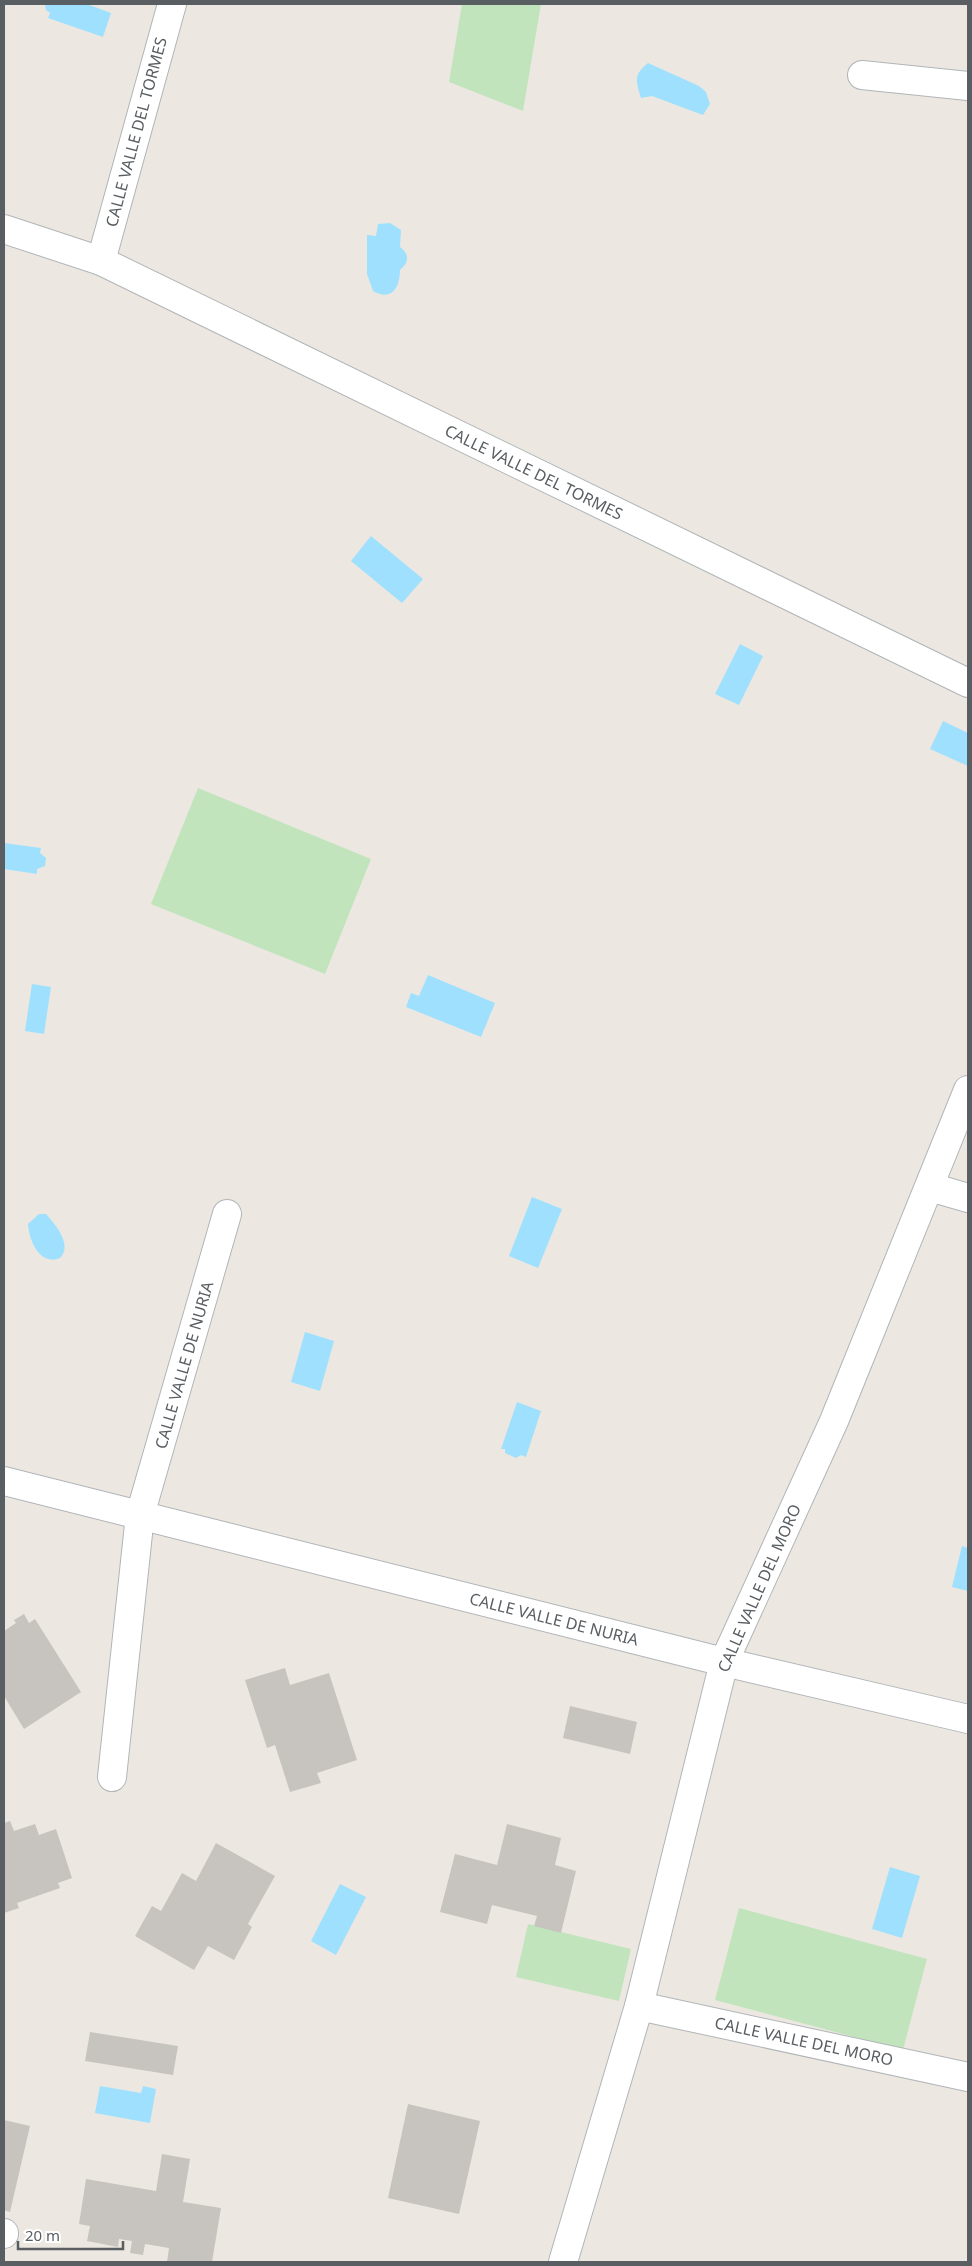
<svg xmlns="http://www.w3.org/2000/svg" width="972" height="2266" viewBox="0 0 972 2266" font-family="'Noto Sans',sans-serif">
<rect width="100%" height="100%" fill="#ece8e1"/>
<g fill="#c2e4bd">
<path d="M462,4H541L523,111L449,82Z"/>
<path d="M198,788L371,859L325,974L151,904Z"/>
<path d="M739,1908L927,1959L903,2050L715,2000Z"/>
<path d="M528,1924L631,1949L619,2001L516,1977Z"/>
</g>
<g fill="#9fe0fe">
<path d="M45,4H87L111,13L103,37L48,18L50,13L46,10Z"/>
<path d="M648,63L699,86L706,92L710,104L703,115L652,96L641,98C636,81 633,75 648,63Z"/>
<path d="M390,223L401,230L400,247C410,255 409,262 400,270C400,287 392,302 373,291L367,274V235L376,236L378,224Z"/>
<path d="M371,536L423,579L402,603L351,561Z"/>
<path d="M740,644L763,656L739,705L715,694Z"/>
<path d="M943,721L968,733V766L930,749Z"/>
<path d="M4,843L41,848L40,853L46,858L45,866L37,869V874L4,869Z"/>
<path d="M428,975L495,1003L481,1037L406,1007L411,993L419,996Z"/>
<path d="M32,984L51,987L44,1034L25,1031Z"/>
<path d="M532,1197L562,1209L538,1268L509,1256Z"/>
<path d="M39,1214H46C55,1224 73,1245 60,1258C39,1266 29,1240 28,1224Z"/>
<path d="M305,1332L334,1341L320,1391L291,1382Z"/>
<path d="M517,1402L541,1411L526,1457L521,1455L516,1458L505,1453V1449H501Z"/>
<path d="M962,1546L968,1548V1591L952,1587Z"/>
<path d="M890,1867L920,1876L902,1938L872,1929Z"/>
<path d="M340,1884L366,1897L336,1955L311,1941Z"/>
<path d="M100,2086L141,2093L143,2086L156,2089L150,2123L95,2113Z"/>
</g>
<g fill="#c7c3be">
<path d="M24,1614L29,1623L35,1619L81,1692L24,1729L4,1696V1631L16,1623L14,1620Z"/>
<path d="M285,1668L290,1685L329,1673L357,1760L317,1773L321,1783L290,1792L275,1745L267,1748L245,1680Z"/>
<path d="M570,1706L637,1722L630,1754L563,1738Z"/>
<path d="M10,1821L14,1831L35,1824L39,1835L56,1829L72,1878L58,1883L60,1888L17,1903L19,1908L4,1913V1823Z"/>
<path d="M507,1824L561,1838L555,1865L576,1871L561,1933L534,1926L537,1916L492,1905L487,1924L440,1912L455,1854L497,1865Z"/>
<path d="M216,1843L275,1876L248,1924L252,1927L234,1960L208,1946L194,1970L135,1936L152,1906L161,1911L182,1873L196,1881Z"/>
<path d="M90,2032L178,2046L173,2075L85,2061Z"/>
<path d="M408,2104L480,2121L459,2214L388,2198Z"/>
<path d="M4,2120L30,2126L10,2212L4,2210Z"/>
<path d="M162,2154L190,2159L183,2202L221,2208L212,2262H167L169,2248L145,2244L143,2255L130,2253L132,2241L119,2239L118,2247L87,2241L90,2226L79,2224L86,2179L156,2191Z"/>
</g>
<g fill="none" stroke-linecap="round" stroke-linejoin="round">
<defs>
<g id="street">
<path d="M862,75L968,86"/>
<path d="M4,229L101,261L968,683"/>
<path d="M101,261L172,4"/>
<path d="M930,1187L968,1198"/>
<path d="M4,1481L724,1662L968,1719"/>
<path d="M112,1777L140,1515L227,1214"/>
<path d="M639,2006L968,2077"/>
<path d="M4,2234V2233"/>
<path d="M563,2262L639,2006L724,1662L834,1421L968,1090"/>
</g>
</defs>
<use href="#street" stroke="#b1b5b8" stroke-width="30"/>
<use href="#street" stroke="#fff" stroke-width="28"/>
</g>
<g text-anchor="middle" stroke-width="4.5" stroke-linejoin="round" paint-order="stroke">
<g font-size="16" fill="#595e62" stroke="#fff">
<text transform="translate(136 132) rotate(-75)" y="6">CALLE VALLE DEL TORMES</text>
<text transform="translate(534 472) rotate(26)" y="6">CALLE VALLE DEL TORMES</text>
<text transform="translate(184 1365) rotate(-74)" y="6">CALLE VALLE DE NURIA</text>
<text transform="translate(759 1588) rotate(-66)" y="6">CALLE VALLE DEL MORO</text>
<text transform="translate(554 1619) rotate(14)" y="6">CALLE VALLE DE NURIA</text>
<text transform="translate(804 2041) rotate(12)" y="6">CALLE VALLE DEL MORO</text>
</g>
</g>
<rect width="972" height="2266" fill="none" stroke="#595e62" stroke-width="10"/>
<path d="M18 2241v8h105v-8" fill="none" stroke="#595e62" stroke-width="2.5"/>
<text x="25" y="2241" font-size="15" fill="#595e62" stroke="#ffffff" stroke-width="4" paint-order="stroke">20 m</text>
</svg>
